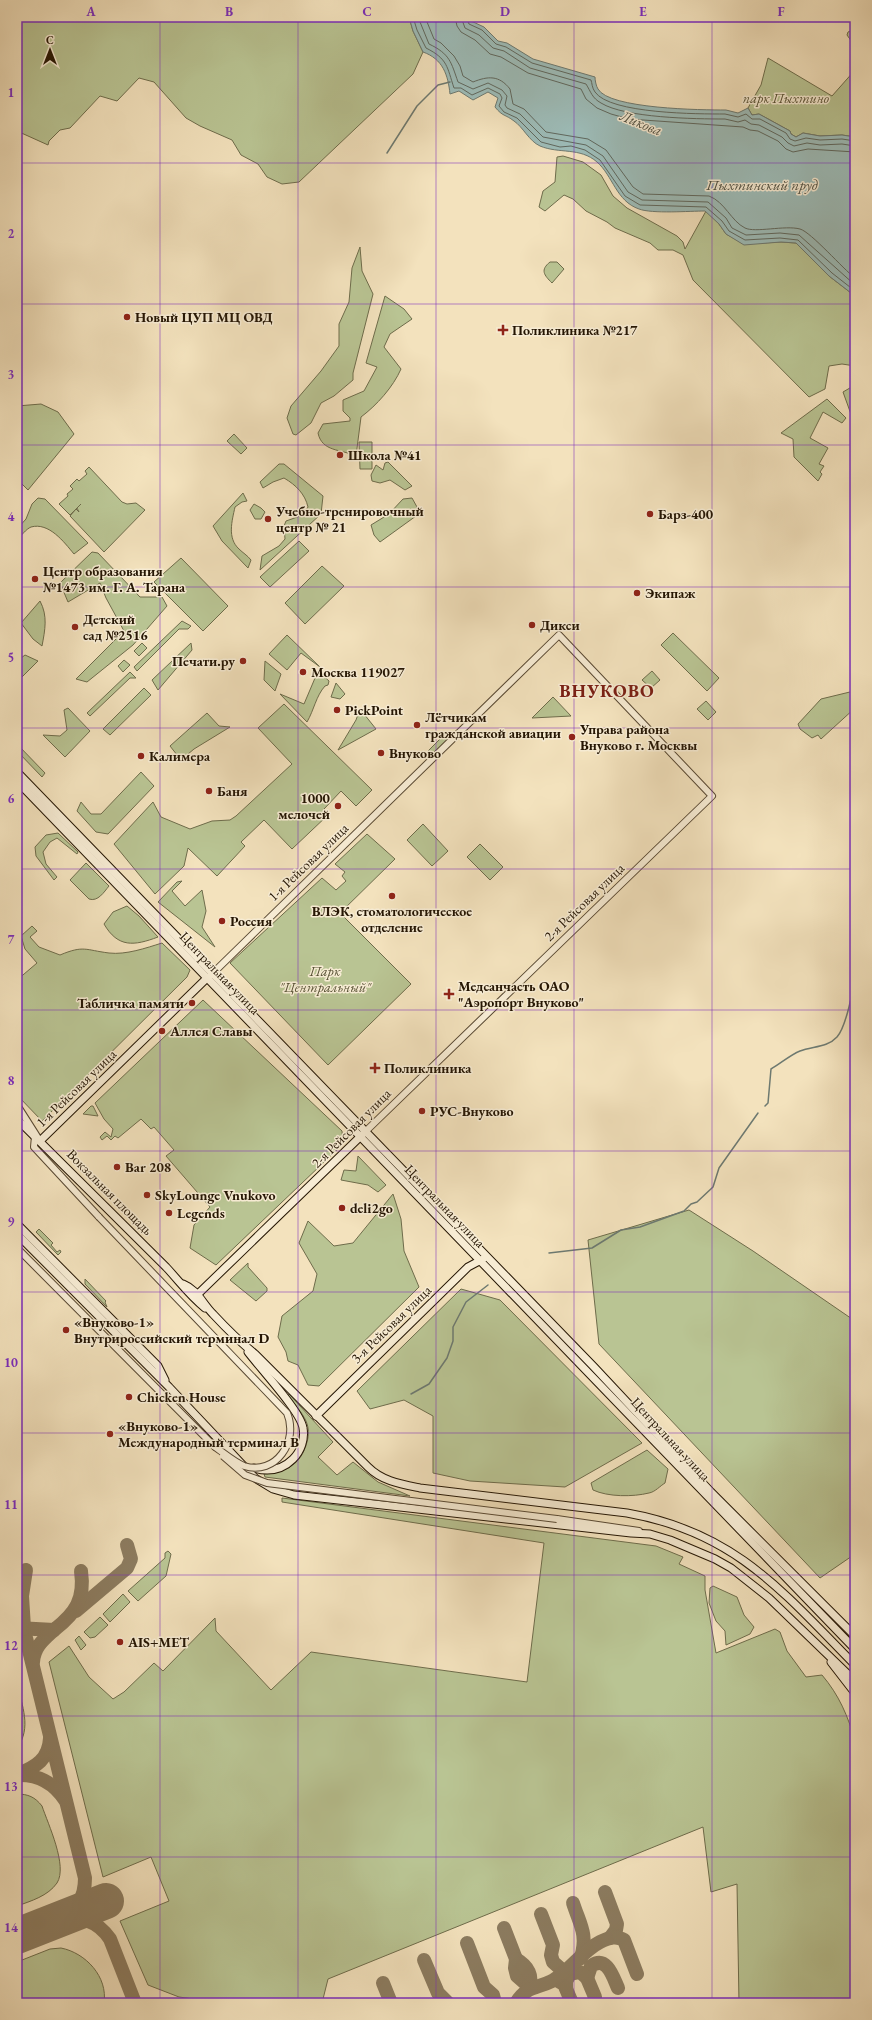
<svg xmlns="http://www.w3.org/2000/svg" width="872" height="2020" viewBox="0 0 872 2020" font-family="'EB Garamond',serif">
<rect width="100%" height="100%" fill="#f3e2bd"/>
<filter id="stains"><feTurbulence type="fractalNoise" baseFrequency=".005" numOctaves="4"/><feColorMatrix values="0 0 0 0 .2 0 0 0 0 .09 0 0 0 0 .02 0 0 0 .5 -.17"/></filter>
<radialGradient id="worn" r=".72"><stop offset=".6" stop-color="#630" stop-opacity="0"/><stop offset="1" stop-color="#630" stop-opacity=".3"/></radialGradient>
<g fill="#b9c493" stroke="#6e6c4b">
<path d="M17,17H409L413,31L423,52L413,74L299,182L282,184L267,177L258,164L241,155L232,140L200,126L186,118L154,82L139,78L117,101L100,96L70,128L60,130L49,141L48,145L17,131Z"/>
<path d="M855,29V42H852L847,35L848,32Z"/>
<path d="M768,58L832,96L855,70V137L842,135L820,136L803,133L796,137L791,134L790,131L759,114L752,115L748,108L761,85Z"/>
<path d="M563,156L583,162L601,175L613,196L627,208L677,236L683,242L685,249L706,211L719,224L726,234L744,244L781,242L796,243L829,276L855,296V366L842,364L829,366L825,389L809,397L693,280L683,255L673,250H658L650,243L615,228L607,222L586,211L573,199L564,195L545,211L539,207L543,191L555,182L557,157Z"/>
<path d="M360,247L362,271L373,294L353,373V380L334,396L321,403L311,423L296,435L293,434L287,418L291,406L321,371L339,346V324L349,302L352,268Z"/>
<path d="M550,262H557L564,269L552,283C544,275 540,270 550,262Z"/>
<path d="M385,296L404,309L412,319L390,334L384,347L401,369C393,387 377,405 361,417L356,456C341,449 322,452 318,433L323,424L350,421V418L343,411V400L364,391L377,367L366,363Z"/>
<path d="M855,385V420L852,417L843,392Z"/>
<path d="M827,399L846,418L842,423L823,412L810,438L828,448L819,464L824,466L820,472L822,474L818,481L794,457L793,439L781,433Z"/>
<path d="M41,404L58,412L74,434L28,490L17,479V406Z"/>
<path d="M234,434L247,448L241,454L227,441Z"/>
<path d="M359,442H372V469H360Z"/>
<path d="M388,462L412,486L405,490L390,480L380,483L372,481L371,475L376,465L383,470L385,463Z"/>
<path d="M279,464H284L323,496L321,514L260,570L262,556L279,546L285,539L284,526L286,521L303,515L308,507C305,494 296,485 284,478L273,482L263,488L260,482Z"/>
<path d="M89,467L122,502L127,504L136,503L145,510L104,552L70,516L76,509L79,512L77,508L81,504L70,515L59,504L68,496L67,494L73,489L70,486L77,479L79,481L87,474L85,471Z"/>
<path d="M243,493L247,501L242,502L235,507C232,521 227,538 239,549C243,553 247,555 251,560L248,568L222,541L213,526Z"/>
<path d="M38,498L45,499L88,543L74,554C64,542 49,522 31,527C26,529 21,536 17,540V529L26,519L32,504Z"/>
<path d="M412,498L417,507L416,516L380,542L374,535L371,525L389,514L403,499Z"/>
<path d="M254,504L261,508L265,512L261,519H255L250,510Z"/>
<path d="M299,541L309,551L270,587L260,577Z"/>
<path d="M92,552L98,553L140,597H162L167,606L133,645L87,682L76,679L124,631L106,598L100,583L68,602L60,583Z"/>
<path d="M181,558L228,606L203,631L154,582Z"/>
<path d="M322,566L344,586L305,624L285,603Z"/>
<path d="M40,601C48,616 45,630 42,646L33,639L21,623Z"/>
<path d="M182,621L191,626L188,629H179L137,671L134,667Z"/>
<path d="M673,633L719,678L707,691L661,645Z"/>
<path d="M287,635L320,667L301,653L287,670L269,654Z"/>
<path d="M142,643L147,648L139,656L134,651Z"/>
<path d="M191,643L192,650L158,690L152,680Z"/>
<path d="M25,655L38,661L17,682V661Z"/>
<path d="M124,660L130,665L123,672L118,666Z"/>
<path d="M265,661L281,674L275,691L264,680Z"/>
<path d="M318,671L329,681L328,685L325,686C316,696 314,710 307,722L280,694L304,704Z"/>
<path d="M652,671L660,680L651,688L642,680Z"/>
<path d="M130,672L136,678H130L90,716L87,713Z"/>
<path d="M336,683L345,694L340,699L331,697Z"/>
<path d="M144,688L151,695L110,735L103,729Z"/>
<path d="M854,691L855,708L821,739L818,735L812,738L800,729L798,724L821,699Z"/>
<path d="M553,697L571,716L532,718Z"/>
<path d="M706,701L716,712L708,720L697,709Z"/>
<path d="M284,704L372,790L356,806L341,791L324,809L329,814L292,849L264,820L241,842L245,846L217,876L188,848L184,866L155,894L114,844L153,802L161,817L190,829L212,821L230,820L236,816L292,764L258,728Z"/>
<path d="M68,708L90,731L65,757L43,735L60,736L67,730L64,710Z"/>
<path d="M360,709L376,729L338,750L356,720Z"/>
<path d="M207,713L219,726L230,727L194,749L181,760L170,746Z"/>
<path d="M446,733L449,739L431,757H427L425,754Z"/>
<path d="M17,744L45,773L42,777L17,751Z"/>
<path d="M141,772L154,786L108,834L96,832L77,811L81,802L91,814H101Z"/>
<path d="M423,824L448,851L432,866L407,840Z"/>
<path d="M58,833L78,852L77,854L57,838L50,842L43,852L46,864L57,877L54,880L36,856L35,847L46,835Z"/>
<path d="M367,834L395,859L340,913L411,984L328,1065L230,963L322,878L336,890L346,881L342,876L345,872L335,864Z"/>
<path d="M480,844L503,867L490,880L467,857Z"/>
<path d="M86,863L109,886C104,892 98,902 89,899L70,880Z"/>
<path d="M182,881L172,891L185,906L202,890L206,911L202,927L215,947L158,902L177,882Z"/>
<path d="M127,906L139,916L158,937C134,946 118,948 104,924L113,912Z"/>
<path d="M32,926L37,931L30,937L39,947L60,955C84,945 85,950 109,953C126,955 146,948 162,943L190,970L187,977L42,1121L17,1095V1018L19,1013L17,1010V980L37,963L25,949L21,936Z"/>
<path d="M203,1000L342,1131L343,1144L216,1265L190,1248L194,1225L210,1207L166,1156L174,1150L154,1127L151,1129L141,1119L118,1138L115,1136L111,1140L107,1136L102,1140L100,1137L105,1132L111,1137L113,1129L104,1119L95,1103Z"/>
<path d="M91,1106H93L98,1116L83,1114Z"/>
<path d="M358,1156L386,1185L378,1192L368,1185L341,1180L344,1170L356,1171Z"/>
<path d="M393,1194L401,1219L404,1251L419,1287L319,1386L308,1385L298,1365L288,1361L286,1352L278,1337L282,1316L313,1291L317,1274L299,1243L308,1221L334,1246L353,1243Z"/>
<path d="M689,1210L753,1251L855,1321V1554L820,1578L599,1344L588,1240Z"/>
<path d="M39,1229L53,1243L51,1245L57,1252L60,1250L61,1252L58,1255L36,1232Z"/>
<path d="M248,1263V1267L267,1288V1291L256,1301L230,1280Z"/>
<path d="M85,1279L106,1301L105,1302L107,1307L85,1284Z"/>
<path d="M461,1289L500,1300L642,1443L565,1487L470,1481L433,1473V1416L404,1400L370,1409L357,1391Z"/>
<path d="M289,1394L333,1442L318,1457L337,1475L353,1462L378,1482L410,1496L265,1477L264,1474C286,1472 301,1465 307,1442C309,1435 309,1428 306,1421C302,1412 294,1404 288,1396Z"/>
<path d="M647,1450L668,1469L665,1483C660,1486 655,1492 649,1493C633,1497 608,1497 593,1490L591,1483Z"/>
<path d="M282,1498L656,1546L683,1557L679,1564L705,1576V1590L716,1653L775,1629L780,1632L787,1651L806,1677L822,1675C839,1695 848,1716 855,1741V2003H739L737,1884L711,1892L703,1827L328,1979L322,2003H222L179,1997L148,1985L120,1921L169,1901L151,1857L103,1877L49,1662L69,1646L89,1677L113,1699L124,1692L154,1663L163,1671L215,1618L216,1631L271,1690L311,1652L527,1682L544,1543L282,1502Z"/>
<path d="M168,1551L171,1554L166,1576L138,1601L128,1591L165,1558V1553Z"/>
<path d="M713,1586L737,1597L744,1615L754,1627L750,1634L726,1645L725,1631L716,1621L709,1603L710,1588Z"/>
<path d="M123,1594L130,1602L110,1622L103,1614Z"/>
<path d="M100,1617L108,1625L95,1637L90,1638L84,1632Z"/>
<path d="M79,1636L86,1645L81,1650L75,1640Z"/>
<path d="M17,1683C22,1706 32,1728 17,1748Z"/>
<path d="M17,1794C28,1794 35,1797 42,1806C48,1824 68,1866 57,1883C48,1896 31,1901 17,1906Z"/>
<path d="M61,1948C86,1953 108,1977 104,2003H17V1962L50,1949Z"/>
</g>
<path fill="#9dbcb8" stroke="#6d7970" d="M409,17H470L471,21L484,27L498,41L507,43L533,59L595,77C595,80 596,86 598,89C609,109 702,110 726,110L738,113L748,108L752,115L759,114L790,131L791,134L796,137L803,133L820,136L842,135L855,137V296L829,276L796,243L781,242L744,245L726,234L719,224L705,211C690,211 652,214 639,209C616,201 613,176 597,162C580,147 559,154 540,146C529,141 523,127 514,121C505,114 503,117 495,107L498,98L488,92L473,100L459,91L450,94C448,75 443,59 423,52L413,31Z"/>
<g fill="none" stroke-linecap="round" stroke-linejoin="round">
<g stroke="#60685e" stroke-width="1">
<path d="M413,17L417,30L426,48C448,59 447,67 454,88H461L472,95L488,88L500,94L502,98L499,106L504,112L517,118L541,142L560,147L571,146L585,150L600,160L625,196L640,205L706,207L722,221L729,231L745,240L780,238L798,240L832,273L855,291"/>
<path d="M418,17L429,44C450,54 451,62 458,82L473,89L488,83L502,90L507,96L505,105L507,108L520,114L543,137L586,145L603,156L628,192L642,200L708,202L726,218L732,228L746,235L780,233L799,235L855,285"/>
<path d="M425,17L434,39L441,43L454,56L460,66L463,76L473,82C488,76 499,75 510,89L513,104L524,109L546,132L588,139L606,150L633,187L643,194L709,196C725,202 731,221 745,228C755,233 785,225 800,229C811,232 843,269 855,278"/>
<path d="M455,17L457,26L461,32L475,40L490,54L501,57L528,73L581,89L586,99L597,108L611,114L629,119L743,127L750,130L758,131L778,141L786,149L793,152L808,149L855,152"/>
<path d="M461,17L465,28L479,35L493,48L504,51L530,68L586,84C591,92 592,98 601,103C625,118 695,119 725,119L738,122L745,120L751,124L759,125L782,137L788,143L794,146L807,143L820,145L842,144L855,146"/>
<path d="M466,17L469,24L482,30L496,44L506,47L532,63L591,80C592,83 592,88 595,92C610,114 699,114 725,114L738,117L746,114L752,119H760L786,133L790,139L795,141L806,138L820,140L842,139L855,141"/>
</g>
<g stroke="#6d7970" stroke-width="1.5">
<path d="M387,153L417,106L438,85L450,82"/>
<path d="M765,1106L768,1103L771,1069C780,1064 790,1055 800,1051C812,1046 827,1048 837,1037C846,1027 854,988 855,974"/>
<path d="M549,1253L592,1248L621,1230L640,1227L684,1211L691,1204L697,1202L713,1187L719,1168L758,1113"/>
<path d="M411,1394L429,1384L447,1358L453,1341V1327L466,1302L488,1285"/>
</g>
<g stroke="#8c7c60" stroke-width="14">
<path d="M76,1611L127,1568L131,1559L127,1545"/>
<path d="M17,1619L22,1626L26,1638L85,1878C85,1899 77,1908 60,1920"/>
<path d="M17,1628L54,1630C76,1613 85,1599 81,1571"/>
<path d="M24,1628L22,1596L26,1570"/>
<path d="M33,1662C34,1647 43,1640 54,1630"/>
<path d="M18,1774C36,1767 49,1759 50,1738"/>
<path d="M17,1775C37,1774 54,1783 65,1800"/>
<path d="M605,1892L617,1924L616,1930L610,1938"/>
<path d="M573,1903C580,1925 588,1934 581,1958"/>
<path d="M541,1914L553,1945L551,1955L553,1962L562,1970L572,1972"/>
<path d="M61,1920C82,1917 97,1920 110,1939L135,2003"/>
<path d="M504,1928L516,1959L515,1968L517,1976L525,1983L535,1987"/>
<path d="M467,1943L484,1987L493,1995L495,2003"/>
<path d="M516,1959C528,1966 534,1976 528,1989"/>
<path d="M424,1960L438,1993L448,2003"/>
<path d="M587,1978L591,1966C607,1955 613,1977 618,1988"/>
<path d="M560,1982L564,1984L572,2003"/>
<path d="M383,1983L391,2003"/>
<path d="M566,1987V1981L570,1974L580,1972L587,1978L595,1997"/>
<path d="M516,2003C526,1986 536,1989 552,1981C570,1971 582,1951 600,1942C608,1938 616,1935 624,1940L637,1974"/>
</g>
<path stroke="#8c7c60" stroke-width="36" d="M17,1936L106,1901"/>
<defs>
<g id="tertiary">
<path d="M210,976L559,635L712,796L366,1131"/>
<path d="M17,1105L38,1138"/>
<path d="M35,1136L34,1147L99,1217"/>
<path d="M17,1248L215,1447"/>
<path d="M557,1519L639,1531"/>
</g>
<g id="secondary">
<path d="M17,772L594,1367L711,1492L855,1636"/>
<path d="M17,781L855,1649"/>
<path d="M17,1119L166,1267C180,1282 189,1295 205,1308"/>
<path d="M40,1141L207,978"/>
<path d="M17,1224L158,1366L165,1380"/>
<path d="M17,1234L169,1387L255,1478L273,1489L294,1495L631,1533L650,1534L670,1540L715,1559L731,1568L769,1598L855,1681"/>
<path d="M183,1284C198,1290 202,1303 213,1314C226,1328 240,1342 255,1354L368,1467C382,1481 400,1484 420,1488L627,1513C735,1532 782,1591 855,1665"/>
<path d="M198,1294L363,1134"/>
<path d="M248,1352C260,1368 301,1412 303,1428C305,1439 301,1451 293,1459C282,1470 268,1472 254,1468"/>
<path d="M316,1416L468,1267L483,1259"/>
<path d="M831,1662L855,1693"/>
</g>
</defs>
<use href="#tertiary" stroke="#584832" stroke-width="8"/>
<use href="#secondary" stroke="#241503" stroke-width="9"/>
<use href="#tertiary" stroke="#f7ecd4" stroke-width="6"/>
<use href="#secondary" stroke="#f7ecd4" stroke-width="7"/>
<defs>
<g id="tertiary-bridge">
<path d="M99,1217L287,1413C299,1441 276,1476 244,1466C234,1462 224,1453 215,1447"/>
<path d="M223,1456L245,1475L267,1483L557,1519"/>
</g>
</defs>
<use href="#tertiary-bridge" stroke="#584832" stroke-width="8" stroke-linecap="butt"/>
<use href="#tertiary-bridge" stroke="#f7ecd4" stroke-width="6"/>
</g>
<path fill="none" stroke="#7b2cbf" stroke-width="1" stroke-opacity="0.55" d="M160,17V2003M298,17V2003M436,17V2003M574,17V2003M712,17V2003M17,163H855M17,304H855M17,445H855M17,587H855M17,728H855M17,869H855M17,1010H855M17,1151H855M17,1292H855M17,1433H855M17,1575H855M17,1716H855M17,1857H855"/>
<g fill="#8f2418" stroke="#f7ecd4" stroke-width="1.5">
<circle cx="127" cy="317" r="4"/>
<path d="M501 324h4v4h4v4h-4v4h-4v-4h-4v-4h4z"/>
<circle cx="340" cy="455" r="4"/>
<circle cx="650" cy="514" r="4"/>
<circle cx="268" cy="519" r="4"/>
<circle cx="35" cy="579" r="4"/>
<circle cx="637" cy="593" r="4"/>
<circle cx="532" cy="625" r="4"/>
<circle cx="75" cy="627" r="4"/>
<circle cx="243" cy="661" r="4"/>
<circle cx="303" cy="672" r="4"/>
<circle cx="337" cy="710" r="4"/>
<circle cx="417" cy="725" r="4"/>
<circle cx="572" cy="737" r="4"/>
<circle cx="381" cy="753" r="4"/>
<circle cx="141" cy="756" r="4"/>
<circle cx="209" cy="791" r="4"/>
<circle cx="338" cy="806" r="4"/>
<circle cx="392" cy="896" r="4"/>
<circle cx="222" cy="921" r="4"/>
<path d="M447 988h4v4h4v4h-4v4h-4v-4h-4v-4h4z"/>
<circle cx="192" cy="1003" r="4"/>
<circle cx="162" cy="1031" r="4"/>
<path d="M373 1062h4v4h4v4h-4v4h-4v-4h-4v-4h4z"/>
<circle cx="422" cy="1111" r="4"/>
<circle cx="117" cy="1167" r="4"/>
<circle cx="147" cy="1195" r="4"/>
<circle cx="342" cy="1208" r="4"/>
<circle cx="169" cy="1213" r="4"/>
<circle cx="66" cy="1330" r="4"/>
<circle cx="129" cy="1397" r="4"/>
<circle cx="110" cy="1434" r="4"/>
<circle cx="120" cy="1642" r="4"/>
</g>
<g text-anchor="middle" stroke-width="3" stroke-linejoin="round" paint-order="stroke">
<g font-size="14" font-style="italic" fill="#585235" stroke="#f7ecd4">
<text x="786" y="103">парк Пыхтино</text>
<text x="325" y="976">Парк<tspan x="325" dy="16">"Центральный"</tspan></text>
</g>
<g font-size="14" font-weight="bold" fill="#241503" stroke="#f7ecd4" text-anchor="start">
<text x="135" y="322">Новый ЦУП МЦ ОВД</text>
<text x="512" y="335">Поликлиника №217</text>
<text x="348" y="460">Школа №41</text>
<text x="276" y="516">Учебно-тренировочный<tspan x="276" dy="16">центр № 21</tspan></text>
<text x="658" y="519">Барз-400</text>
<text x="43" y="576">Центр образования<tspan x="43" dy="16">№1473 им. Г. А. Тарана</tspan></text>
<text x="645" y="598">Экипаж</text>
<text x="83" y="624">Детский<tspan x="83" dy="16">сад №2516</tspan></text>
<text x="540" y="630">Дикси</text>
<text x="235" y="666" text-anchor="end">Печати.ру</text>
<text x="311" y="677">Москва 119027</text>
<text x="345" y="715">PickPoint</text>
<text x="425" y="722">Лётчикам<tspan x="425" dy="16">гражданской авиации</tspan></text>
<text x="580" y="734">Управа района<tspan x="580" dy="16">Внуково г. Москвы</tspan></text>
<text x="389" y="758">Внуково</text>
<text x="149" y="761">Калимера</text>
<text x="217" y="796">Баня</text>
<text x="330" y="803" text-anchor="end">1000<tspan x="330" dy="16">мелочей</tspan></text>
<text x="392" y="916" text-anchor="middle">ВЛЭК, стоматологическое<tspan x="392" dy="16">отделение</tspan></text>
<text x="230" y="926">Россия</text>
<text x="458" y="991">Медсанчасть ОАО<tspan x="458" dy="16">"Аэропорт Внуково"</tspan></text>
<text x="184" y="1008" text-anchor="end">Табличка памяти</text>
<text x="170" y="1036">Аллея Славы</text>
<text x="384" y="1073">Поликлиника</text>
<text x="430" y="1116">РУС-Внуково</text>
<text x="125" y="1172">Bar 208</text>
<text x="155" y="1200">SkyLounge Vnukovo</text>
<text x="350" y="1213">deli2go</text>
<text x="177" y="1218">Legends</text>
<text x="74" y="1327">«Внуково-1»<tspan x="74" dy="16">Внутрироссийский терминал D</tspan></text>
<text x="137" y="1402">Chicken House</text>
<text x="118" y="1431">«Внуково-1»<tspan x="118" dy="16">Международный терминал B</tspan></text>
<text x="128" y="1647">AIS+MET</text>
</g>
<g font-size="14" fill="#241503" stroke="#f7ecd4">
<text transform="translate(308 862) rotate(-44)" y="5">1-я Рейсовая улица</text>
<text transform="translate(584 902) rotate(-44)" y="5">2-я Рейсовая улица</text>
<text transform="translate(220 973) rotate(46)" y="5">Центральная улица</text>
<text transform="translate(76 1088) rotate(-44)" y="5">1-я Рейсовая улица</text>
<text transform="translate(351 1128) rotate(-45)" y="5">2-я Рейсовая улица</text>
<text transform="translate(110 1192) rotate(45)" y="5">Вокзальная площадь</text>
<text transform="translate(445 1206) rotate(46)" y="5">Центральная улица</text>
<text transform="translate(391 1324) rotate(-44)" y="5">3-я Рейсовая улица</text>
<text transform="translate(671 1439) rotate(47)" y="5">Центральная улица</text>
</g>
<g font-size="15" font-style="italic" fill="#4e4f42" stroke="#f7ecd4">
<text transform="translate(641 123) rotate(22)" y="5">Ликова</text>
<text x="762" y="190">Пыхтинский пруд</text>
</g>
<g font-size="18" font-weight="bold" letter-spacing="1" fill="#7a1f14" stroke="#f7ecd4">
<text x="607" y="697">ВНУКОВО</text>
</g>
</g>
<rect width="872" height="2020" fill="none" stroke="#f3e2bd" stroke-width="44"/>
<g transform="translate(50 50)" stroke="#f7ecd4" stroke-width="3" paint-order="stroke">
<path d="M0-3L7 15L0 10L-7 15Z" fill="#241503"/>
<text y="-6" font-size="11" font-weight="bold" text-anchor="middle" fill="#241503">С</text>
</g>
<rect x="22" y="22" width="828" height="1976" fill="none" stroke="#7b2cbf" stroke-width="1.5"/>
<g font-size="13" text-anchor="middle" font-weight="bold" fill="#7b2cbf">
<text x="91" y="16">A</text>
<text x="229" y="16">B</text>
<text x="367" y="16">C</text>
<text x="505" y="16">D</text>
<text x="643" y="16">E</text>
<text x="781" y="16">F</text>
<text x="11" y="97">1</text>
<text x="11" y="238">2</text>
<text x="11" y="379">3</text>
<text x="11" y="521">4</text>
<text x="11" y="662">5</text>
<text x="11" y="803">6</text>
<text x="11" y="944">7</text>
<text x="11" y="1085">8</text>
<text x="11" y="1226">9</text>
<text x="11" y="1367">10</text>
<text x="11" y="1509">11</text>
<text x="11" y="1650">12</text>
<text x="11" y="1791">13</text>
<text x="11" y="1932">14</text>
</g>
<rect width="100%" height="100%" filter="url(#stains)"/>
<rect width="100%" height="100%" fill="url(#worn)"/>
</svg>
